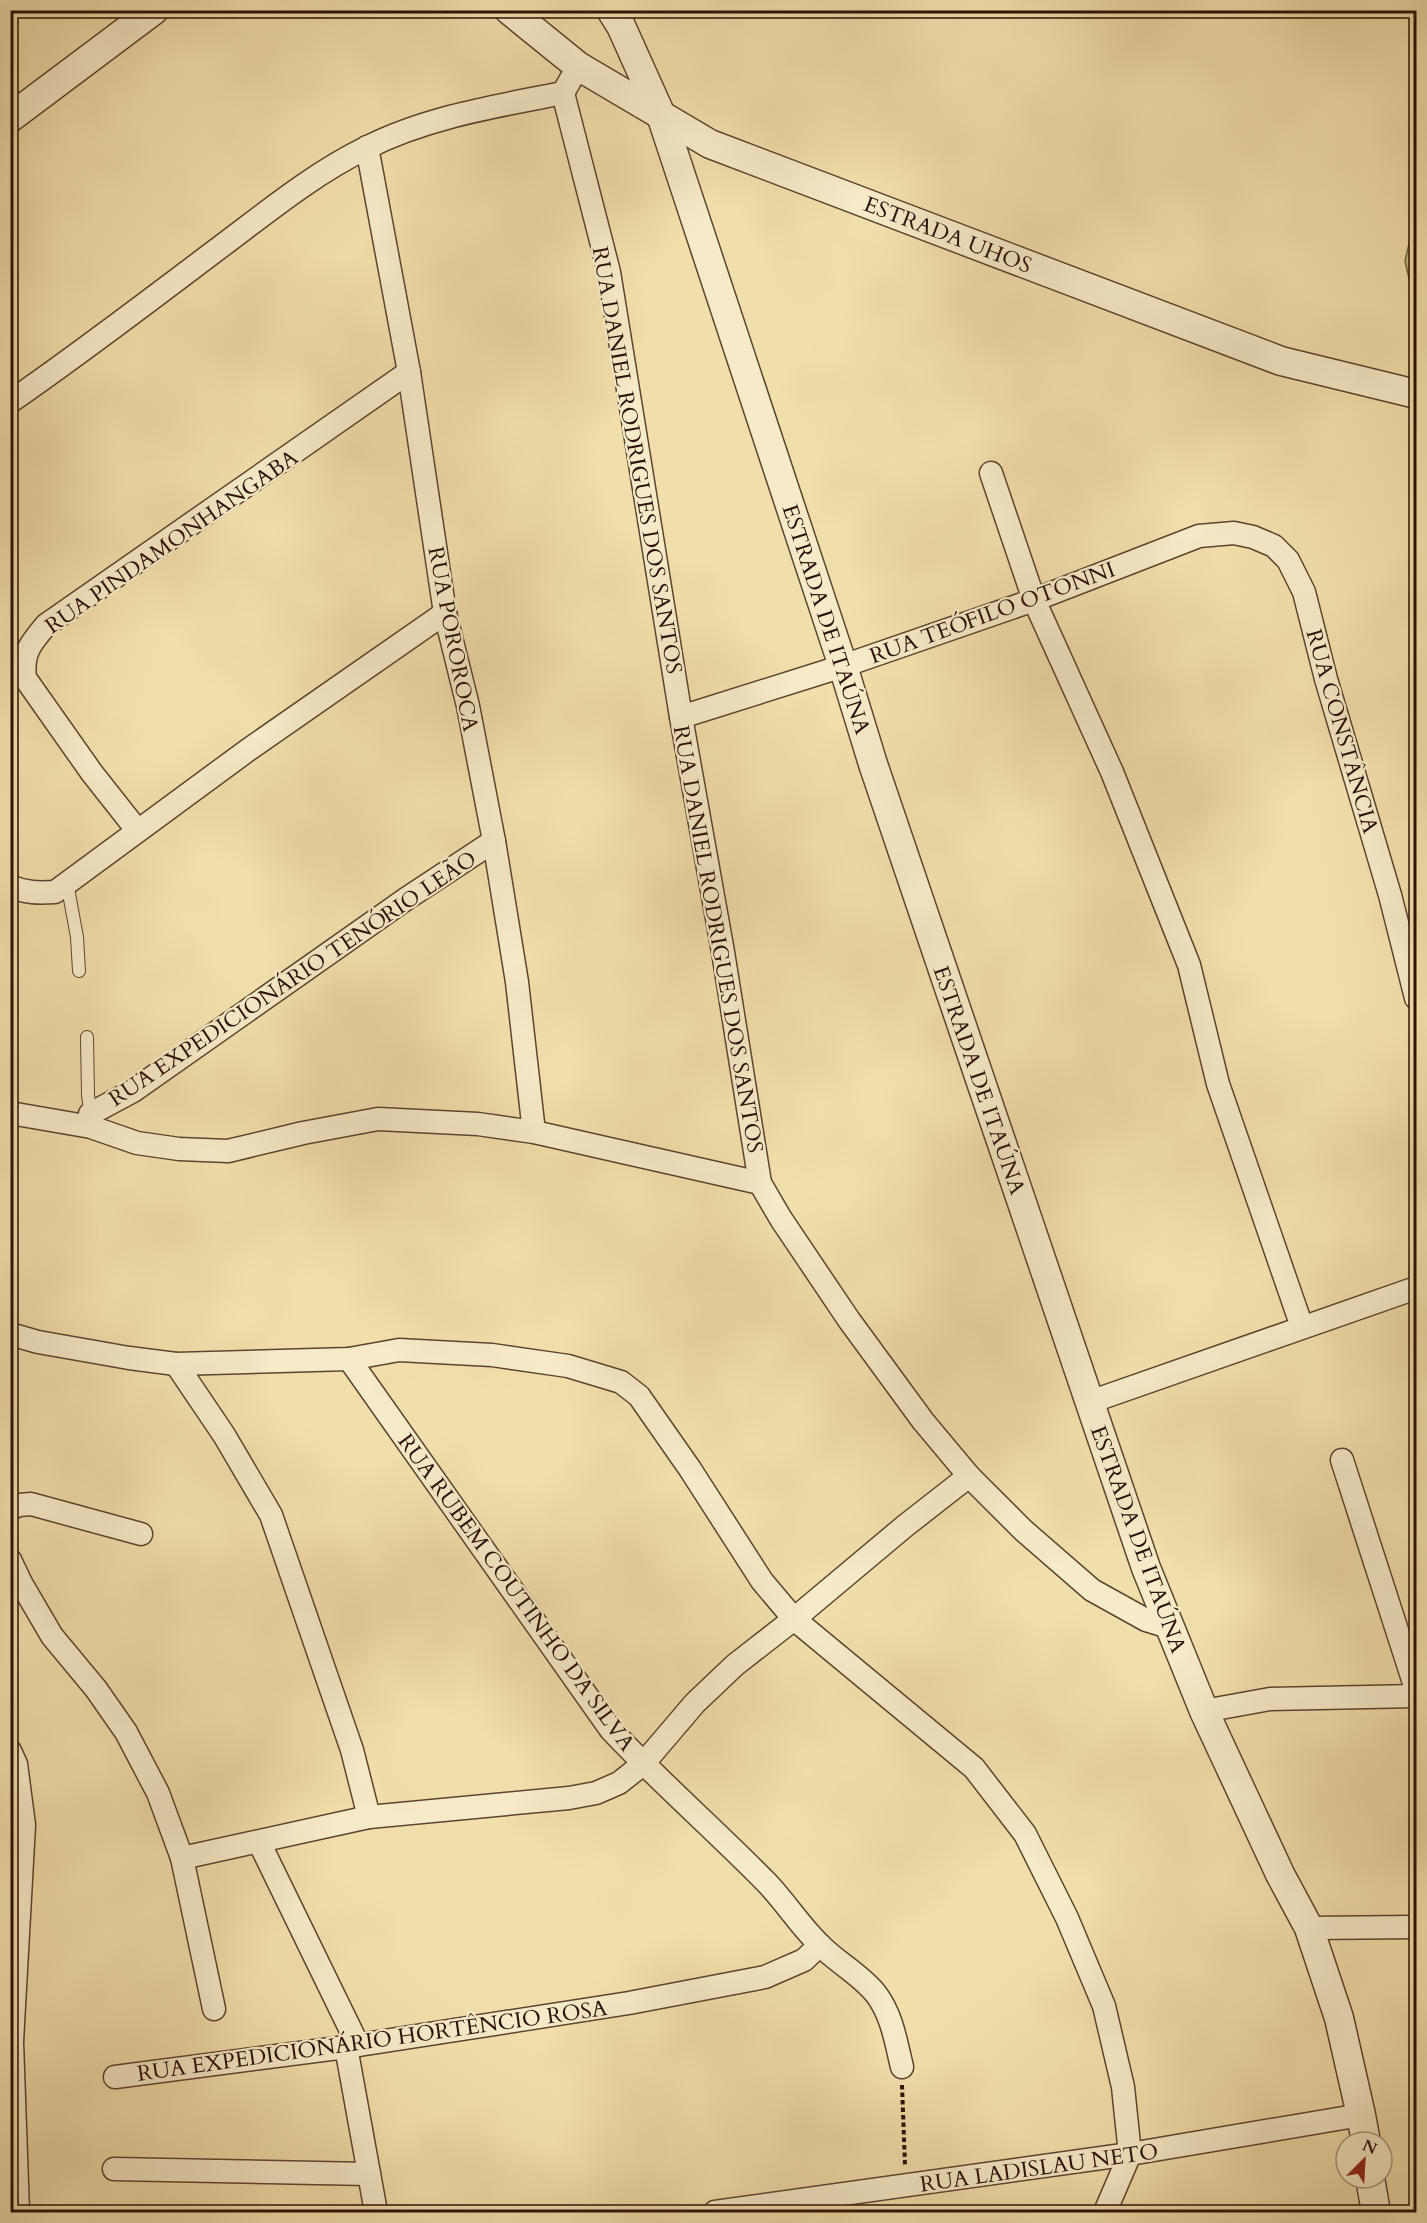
<svg xmlns="http://www.w3.org/2000/svg" width="1427" height="2223" viewBox="0 0 1427 2223" font-family="Cardo,serif">
<rect width="100%" height="100%" fill="#f1dfab"/>
<filter id="stains"><feTurbulence type="fractalNoise" baseFrequency=".00333" numOctaves="4"/><feColorMatrix values="0 0 0 0 .2 0 0 0 0 .09 0 0 0 0 .02 0 0 0 .5 -.17"/></filter>
<radialGradient id="worn" r=".72"><stop offset=".6" stop-color="#630" stop-opacity="0"/><stop offset="1" stop-color="#630" stop-opacity=".3"/></radialGradient>
<path fill="#c1c084" stroke="#766846" stroke-width="1.5" d="M1416,214V308L1405,261Z"/>
<g fill="none" stroke-linecap="round" stroke-linejoin="round">
<defs>
<g id="service">
<path d="M67,883L77,937L79,971"/>
<path d="M87,1037L88,1095L91,1117"/>
</g>
<g id="minor">
<path d="M563,93L609,272L681,717L723,952L760,1183L781,1219L849,1320L923,1421L969,1476L1023,1530L1092,1590L1146,1620L1169,1627"/>
<path d="M367,147L409,372L445,613L468,706L494,841L517,982L534,1132"/>
<path d="M10,402C81,353 150,300 219,248C266,213 313,174 366,148C427,117 497,106 563,93L571,79"/>
<path d="M991,473L1034,600L1112,772L1189,965L1218,1084L1302,1327"/>
<path d="M681,717L843,666L1034,600L1199,536L1234,533L1253,537L1274,546L1288,560L1304,592L1326,679L1390,895L1416,998"/>
<path d="M137,830L92,773L25,678C22,653 30,644 46,625L409,372"/>
<path d="M10,886C25,893 39,893 55,892L248,750L445,613"/>
<path d="M10,1113L91,1127L137,1143L179,1149L228,1151L303,1133L378,1119L478,1124L534,1132L760,1183"/>
<path d="M90,1114L133,1091L406,899L494,841"/>
<path d="M10,1334L38,1342L129,1358L176,1364L349,1359L399,1350L492,1355L568,1366L621,1382L639,1396L690,1469L762,1581L794,1619L974,1768L1025,1834L1067,1918L1104,2006L1123,2087L1130,2154L1105,2212"/>
<path d="M349,1359L611,1730C661,1783 716,1831 767,1883C786,1903 801,1927 821,1946C838,1963 861,1975 876,1994C892,2015 896,2042 902,2067"/>
<path d="M176,1364L224,1435L271,1515L352,1750L369,1817"/>
<path d="M1090,1402L1416,1288"/>
<path d="M1342,1460L1416,1689"/>
<path d="M10,1509L19,1505L31,1504L141,1534"/>
<path d="M10,1560L21,1583L52,1636L96,1689L126,1732L158,1793L182,1858L214,2009"/>
<path d="M1204,1711L1270,1699L1416,1696"/>
<path d="M10,1751L16,1764L24,1825L12,2042L18,2212"/>
<path d="M259,1842L358,2045"/>
<path d="M182,1858L369,1817L569,1798L596,1793L619,1783L643,1764L695,1703L735,1665L794,1619L905,1526L969,1476"/>
<path d="M1309,1928L1416,1927"/>
<path d="M346,2047L376,2212"/>
<path d="M115,2077L346,2047L629,2003L765,1977L804,1960L820,1945"/>
<path d="M114,2169L369,2174"/>
<path d="M715,2212L1130,2154L1361,2115"/>
</g>
<g id="tertiary">
<path d="M509,10L578,66L710,144L1281,361L1416,394"/>
<path d="M611,10L621,26L661,115L843,666L873,764L1146,1568L1204,1711L1280,1874L1309,1928L1339,2018L1361,2115L1366,2142"/>
<path d="M10,118L154,10"/>
<path d="M1370,2178L1376,2212"/>
</g>
</defs>
<use href="#service" stroke="#5c4430" stroke-width="14"/>
<use href="#minor" stroke="#5c4430" stroke-width="25"/>
<use href="#tertiary" stroke="#5c4430" stroke-width="31"/>
<path stroke="#2b1107" stroke-width="4" stroke-dasharray="4.5 3" stroke-linecap="butt" d="M902,2085L905,2165"/>
<use href="#service" stroke="#f6eac8" stroke-width="12"/>
<use href="#minor" stroke="#f6eac8" stroke-width="22"/>
<use href="#tertiary" stroke="#f6eac8" stroke-width="28"/>
</g>
<g text-anchor="middle" stroke-width="4.5" stroke-linejoin="round" paint-order="stroke">
<g font-size="22" fill="#2b1107" stroke="#f6eac8">
<text transform="translate(948 234) rotate(21)" y="8">ESTRADA UHOS</text>
<text transform="translate(638 460) rotate(80)" y="8">RUA DANIEL RODRIGUES DOS SANTOS</text>
<text transform="translate(171 541) rotate(-35)" y="8">RUA PINDAMONHANGABA</text>
<text transform="translate(992 612) rotate(-20)" y="8">RUA TEÓFILO OTONNI</text>
<text transform="translate(827 619) rotate(72)" y="8">ESTRADA DE ITAÚNA</text>
<text transform="translate(454 639) rotate(79)" y="8">RUA POROROCA</text>
<text transform="translate(1343 731) rotate(74)" y="8">RUA CONSTÂNCIA</text>
<text transform="translate(719 939) rotate(80)" y="8">RUA DANIEL RODRIGUES DOS SANTOS</text>
<text transform="translate(292 978) rotate(-34)" y="8">RUA EXPEDICIONÁRIO TENÓRIO LEÃO</text>
<text transform="translate(980 1080) rotate(71)" y="8">ESTRADA DE ITAÚNA</text>
<text transform="translate(1139 1539) rotate(70)" y="8">ESTRADA DE ITAÚNA</text>
<text transform="translate(517 1592) rotate(54)" y="8">RUA RUBEM COUTINHO DA SILVA</text>
<text transform="translate(372 2040) rotate(-8)" y="8">RUA EXPEDICIONÁRIO HORTÊNCIO ROSA</text>
<text transform="translate(1039 2167) rotate(-8)" y="8">RUA LADISLAU NETO</text>
</g>
</g>
<rect width="1427" height="2223" fill="none" stroke="#f1dfab" stroke-width="36"/>
<rect x="12" y="12" width="1403" height="2199" fill="none" stroke="#2b1107" stroke-width="3"/>
<rect x="18" y="18" width="1391" height="2187" fill="none" stroke="#2b1107" stroke-width="1.5"/>
<g transform="translate(1364 2160) rotate(24)"><circle r="28" fill="#f6eac8" stroke="#a5937b" stroke-width="1.5"/>
<path d="M0-4.5L10 22L0 15L-10 22Z" fill="#8f2418"/>
<text y="-9" font-size="16" font-weight="bold" text-anchor="middle" fill="#2b1107">N</text>
</g>
<rect width="100%" height="100%" filter="url(#stains)"/>
<rect width="100%" height="100%" fill="url(#worn)"/>
</svg>
